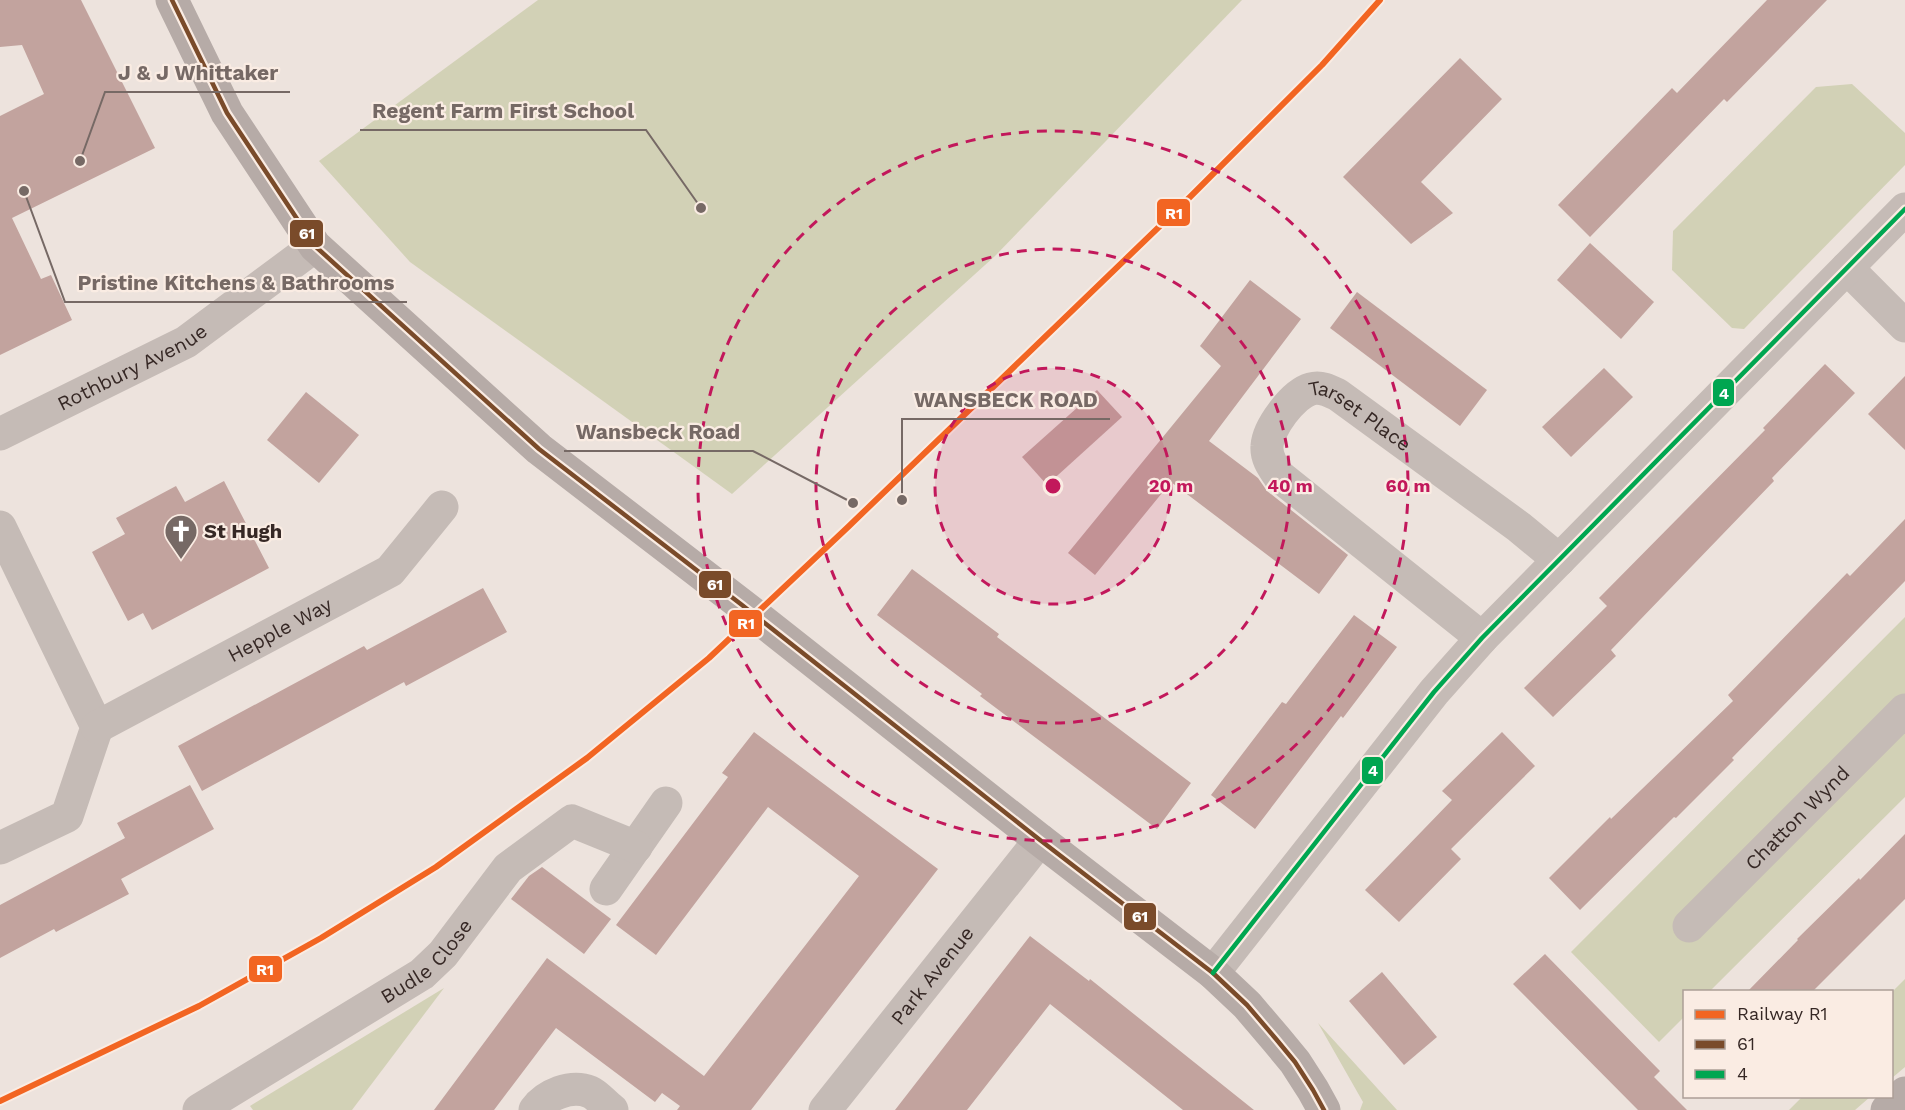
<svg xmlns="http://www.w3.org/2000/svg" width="1905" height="1110" viewBox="0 0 1905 1110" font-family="'Work Sans',sans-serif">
<rect width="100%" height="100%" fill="#ede3dd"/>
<g fill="#d2d1b6">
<path d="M538,0H1242L995,256L732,494L410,262L319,161Z"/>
<path d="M1852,84L1905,133V165L1744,329L1732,328L1672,270L1673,231L1816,87Z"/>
<path d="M1905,617V797L1710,991L1684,992V1017L1659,1042L1571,952Z"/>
<path d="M1905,979V1067L1892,1078V992Z"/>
<path d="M444,988L352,1110H253L250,1106Z"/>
<path d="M1318,1023L1397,1110H1360L1363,1102Z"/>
<path d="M1802,1097V1096L1870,1097L1855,1110H1789Z"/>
</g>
<g fill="#c2a39e">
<path d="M0,0H81L155,148L12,218L41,279L51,275L72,320L0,355V116L44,94L22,45L0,47Z"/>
<path d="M1767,0H1827L1727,102L1724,99L1590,237L1558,205L1672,88L1677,93Z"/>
<path d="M1460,58L1502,99L1421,182L1453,213L1411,244L1343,177Z"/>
<path d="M1590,243L1654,302L1621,339L1557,280Z"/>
<path d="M1250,280L1301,319L1209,441L1258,478L1267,491L1348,555L1319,594L1171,482L1095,575L1068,553L1221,366L1200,346Z"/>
<path d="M1357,292L1487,390L1460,426L1330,328Z"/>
<path d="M1825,364L1855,393L1772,478L1774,481L1611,650L1616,656L1553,717L1524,688L1607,606L1599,598L1765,430L1763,428Z"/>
<path d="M1604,368L1633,397L1571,457L1542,427Z"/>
<path d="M1905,376V450L1868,414Z"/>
<path d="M1097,390L1122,417L1047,485L1022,457Z"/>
<path d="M306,392L359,435L319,483L267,440Z"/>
<path d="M224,481L269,568L152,630L143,613L128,621L92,552L125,534L116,518L176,486L185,502Z"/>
<path d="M1905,519V581L1732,758L1734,760L1676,818L1674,817L1580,910L1549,878L1610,817L1611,819L1733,701L1728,695L1847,573L1850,576Z"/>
<path d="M912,569L999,634L997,637L1191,783L1157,829L980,696L982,694L877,615Z"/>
<path d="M483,588L507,632L406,686L404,682L202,791L178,746L364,646L367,650Z"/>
<path d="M1354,615L1397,647L1343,718L1341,716L1255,829L1211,795L1282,702L1286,704Z"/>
<path d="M754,732L938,869L751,1110H677L680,1106L662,1093L655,1102L556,1028L494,1110H434L547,958L704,1076L859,876L768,807L656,955L616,925L728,777L722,773Z"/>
<path d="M1502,732L1535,766L1451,849L1461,859L1399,922L1365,890L1452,800L1442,791Z"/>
<path d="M190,785L214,829L121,879L129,894L56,932L54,929L0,958V905L125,838L117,823Z"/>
<path d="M1905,834V899L1812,992H1747L1798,940L1797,939L1859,878L1860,880Z"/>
<path d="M542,867L611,919L584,954L511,899L529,876Z"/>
<path d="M1030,936L1089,981L1090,979L1254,1110H1183L1050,1004L967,1110H895Z"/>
<path d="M1545,954L1660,1071L1654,1077L1687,1110H1638L1513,984Z"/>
<path d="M1382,972L1437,1037L1404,1065L1349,1001Z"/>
</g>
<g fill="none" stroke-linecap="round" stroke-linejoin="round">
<g stroke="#c5bbb6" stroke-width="33">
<path d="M1847,268L1905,326"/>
<path id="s1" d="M0,434L186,342L315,246"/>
<path d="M0,527L97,727L67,816L0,848"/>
<path id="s2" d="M1482,638L1279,476C1273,467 1266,458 1267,446C1268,428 1293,394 1311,389C1321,386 1330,391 1338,395L1519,527L1559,560"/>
<path id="s3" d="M97,727L390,571L442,507"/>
<path d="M606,889L666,803"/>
<path id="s4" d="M1689,926L1905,710"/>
<path d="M1213,973L1434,692L1482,638L1905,209"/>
<path id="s5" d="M199,1110L422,974L443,954L508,868L572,821L636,847"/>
<path d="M535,1110C546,1095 571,1084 590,1092C597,1095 605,1105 612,1110"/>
<path id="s6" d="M825,1110L1040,840"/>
</g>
<g stroke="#b6aba7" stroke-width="33">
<path d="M172,0L227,113L315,246L539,449L742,605L1040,840L1213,973L1247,1005L1276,1039L1295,1062L1313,1090L1324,1110"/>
<path d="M1887,1110L1905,1093"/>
</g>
<defs>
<path id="bus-1" d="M172,0L227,113L315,246L539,449L742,605L1040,840L1213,973L1247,1005L1276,1039L1295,1062L1313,1090L1324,1110"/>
<path id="bus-2" d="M1213,973L1434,692L1482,638L1905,209"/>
</defs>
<use href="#bus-1" stroke="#faece3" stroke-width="9"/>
<use href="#bus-2" stroke="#faece3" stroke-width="9"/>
<use href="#bus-1" stroke="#7a4b2a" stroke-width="4.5"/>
<use href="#bus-2" stroke="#00a651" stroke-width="4.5"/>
<defs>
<path id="rail-1" d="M0,1101L199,1006L321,938L436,867L587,758L709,658L848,527L1190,197L1322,65L1380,0"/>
</defs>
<use href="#rail-1" stroke="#faece3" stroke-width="10"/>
<use href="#rail-1" stroke="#f26522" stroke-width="6"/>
</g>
<circle cx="1053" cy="486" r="118" fill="#c2185b" fill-opacity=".12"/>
<g fill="none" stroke="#c2185b" stroke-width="3" stroke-dasharray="10 8">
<circle cx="1053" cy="486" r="118"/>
<circle cx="1053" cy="486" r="237"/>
<circle cx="1053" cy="486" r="355"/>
</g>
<defs>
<symbol id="church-pin" viewBox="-11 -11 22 30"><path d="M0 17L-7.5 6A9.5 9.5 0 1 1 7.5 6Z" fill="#766965" stroke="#faece3"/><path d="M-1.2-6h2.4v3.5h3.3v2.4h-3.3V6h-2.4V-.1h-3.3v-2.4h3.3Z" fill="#fff"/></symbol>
</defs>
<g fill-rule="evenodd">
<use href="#church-pin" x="162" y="512" width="38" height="52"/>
</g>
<g text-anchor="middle" stroke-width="4.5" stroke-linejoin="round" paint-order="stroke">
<g font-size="20" fill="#362825" stroke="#faece3">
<text dy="7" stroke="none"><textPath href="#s1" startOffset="148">Rothbury Avenue</textPath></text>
<text dy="7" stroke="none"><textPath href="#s2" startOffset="424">Tarset Place</textPath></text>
<text dy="7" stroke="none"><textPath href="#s3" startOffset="207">Hepple Way</textPath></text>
<text dy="7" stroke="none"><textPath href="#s4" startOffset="153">Chatton Wynd</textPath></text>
<text dy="7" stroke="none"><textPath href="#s5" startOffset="273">Budle Close</textPath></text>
<text dy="7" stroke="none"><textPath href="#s6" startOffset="172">Park Avenue</textPath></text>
</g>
<g font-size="20" font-weight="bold" fill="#362825" stroke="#faece3" text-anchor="start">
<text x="204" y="538">St Hugh</text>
</g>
</g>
<circle cx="1053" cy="486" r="9" fill="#c2185b" stroke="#faece3" stroke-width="3"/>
<g font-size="18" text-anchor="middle" font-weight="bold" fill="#c2185b" stroke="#faece3" stroke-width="4.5" stroke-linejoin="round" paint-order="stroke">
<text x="1171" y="492">20 m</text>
<text x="1290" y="492">40 m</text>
<text x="1408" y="492">60 m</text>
</g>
<path fill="none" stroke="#766965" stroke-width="2" d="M80 161L105 92H290M701 208L646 130H360M24 191L65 302H407M902 500L902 419H1110M853 503L753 451H564"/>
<g fill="#766965" stroke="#faece3" stroke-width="2">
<circle cx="80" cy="161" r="6"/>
<circle cx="701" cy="208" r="6"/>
<circle cx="24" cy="191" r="6"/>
<circle cx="902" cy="500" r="6"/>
<circle cx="853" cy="503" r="6"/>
</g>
<g font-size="21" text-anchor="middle" font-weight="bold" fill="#766965" stroke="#faece3" stroke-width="4.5" stroke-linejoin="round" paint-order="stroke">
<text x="198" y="80">J &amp; J Whittaker</text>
<text x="503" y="118">Regent Farm First School</text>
<text x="236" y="290">Pristine Kitchens &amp; Bathrooms</text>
<text x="1006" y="407">WANSBECK ROAD</text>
<text x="658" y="439">Wansbeck Road</text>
</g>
<g stroke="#faece3" stroke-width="2">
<rect x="1156" y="198" width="35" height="29" rx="6" fill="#f26522"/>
<rect x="289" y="219" width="35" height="29" rx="6" fill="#7a4b2a"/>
<rect x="1712" y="378" width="23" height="29" rx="6" fill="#00a651"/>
<rect x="698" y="570" width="34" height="29" rx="6" fill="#7a4b2a"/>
<rect x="728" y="609" width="35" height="29" rx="6" fill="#f26522"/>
<rect x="1361" y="756" width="23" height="29" rx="6" fill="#00a651"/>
<rect x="1123" y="902" width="34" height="29" rx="6" fill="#7a4b2a"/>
<rect x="248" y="955" width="35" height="28" rx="6" fill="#f26522"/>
</g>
<g font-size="16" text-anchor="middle" font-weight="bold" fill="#fff">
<text x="1174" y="219">R1</text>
<text x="307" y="239">61</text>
<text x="1724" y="399">4</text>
<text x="715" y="590">61</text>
<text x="746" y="629">R1</text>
<text x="1373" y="776">4</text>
<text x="1140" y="922">61</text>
<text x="265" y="975">R1</text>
</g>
<rect x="1683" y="990" width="210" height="108" fill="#faece3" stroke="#ac9e97" stroke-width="1.5"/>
<rect x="1695" y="1010" width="30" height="9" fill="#f26522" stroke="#ac9e97" stroke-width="1.5"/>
<text x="1737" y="1020" font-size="18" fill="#362825">Railway R1</text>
<rect x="1695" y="1040" width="30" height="9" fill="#7a4b2a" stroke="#ac9e97" stroke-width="1.5"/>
<text x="1737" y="1050" font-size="18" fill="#362825">61</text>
<rect x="1695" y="1070" width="30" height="9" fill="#00a651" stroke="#ac9e97" stroke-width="1.5"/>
<text x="1737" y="1080" font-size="18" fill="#362825">4</text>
</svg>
